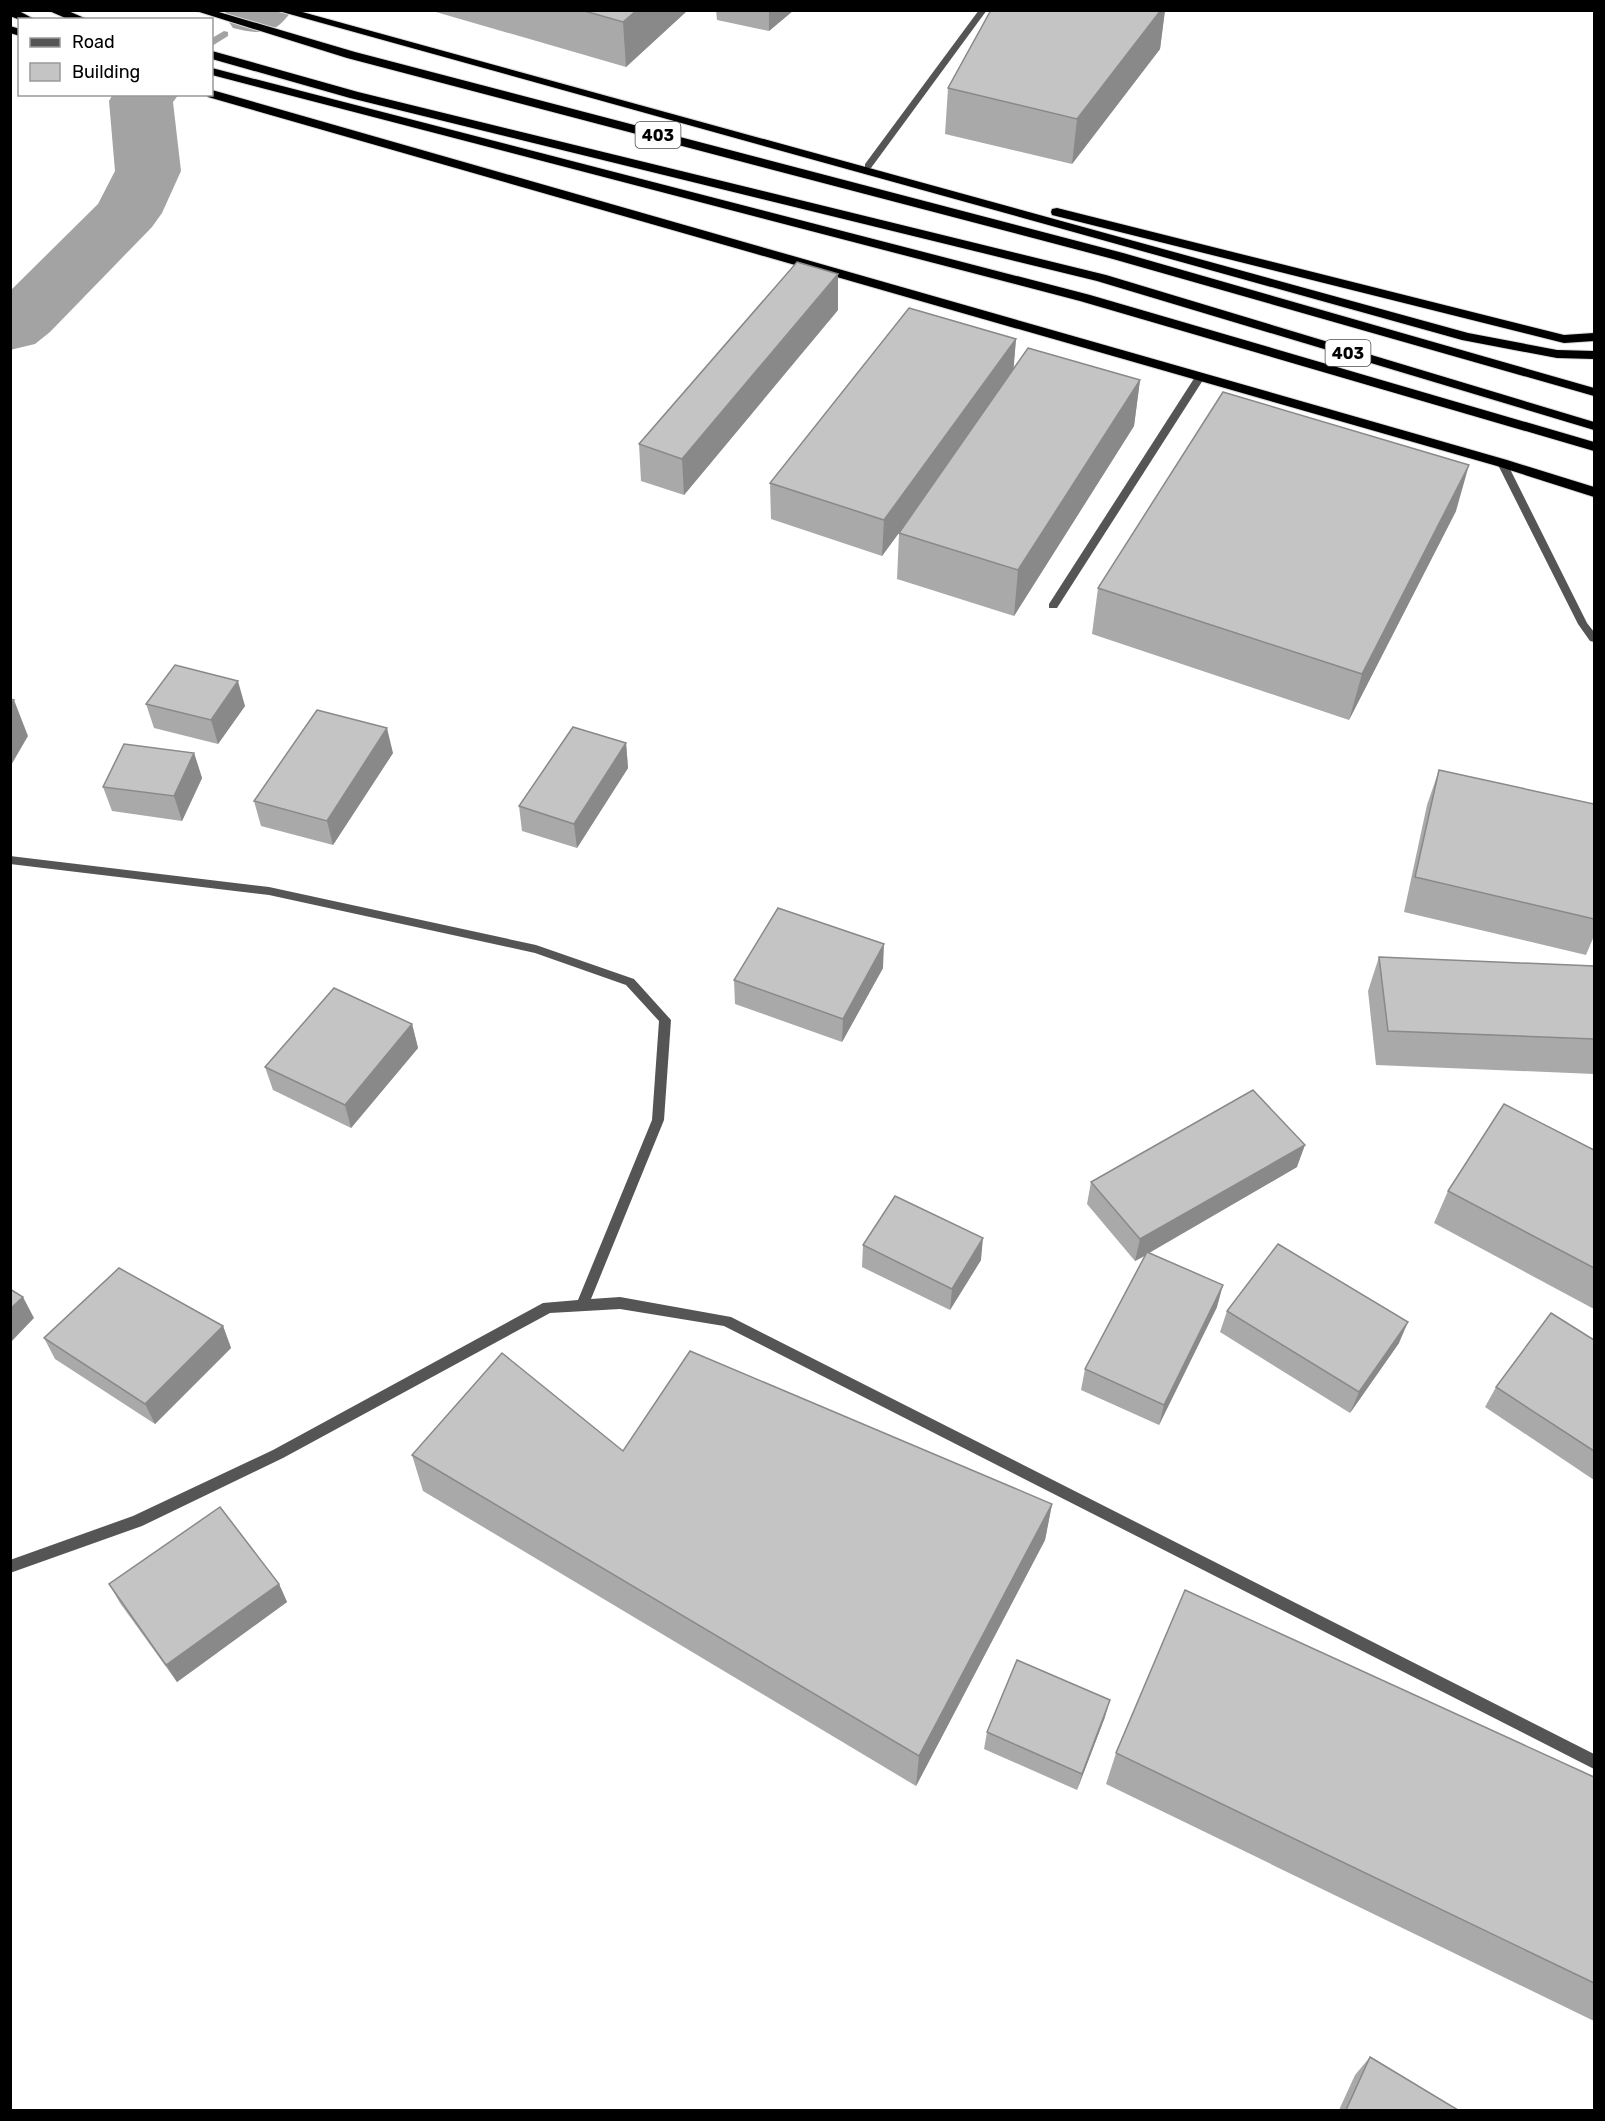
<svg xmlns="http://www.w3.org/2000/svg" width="1605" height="2121" viewBox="0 0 1605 2121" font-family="Rubik,sans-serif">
<rect width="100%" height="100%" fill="#fff"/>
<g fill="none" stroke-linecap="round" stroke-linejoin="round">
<path fill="#a3a3a3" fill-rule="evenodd" d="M224,31L228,32V36L212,46V38Z"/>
<g fill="#a3a3a3" fill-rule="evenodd">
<path d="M227,10H292C276,35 260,35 233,28L224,15Z"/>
<path d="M113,94H179L173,102L181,171L162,213L152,227L50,332L35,344L10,350V291L98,204L115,171L109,101Z"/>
</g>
<defs>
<g id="highway">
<path d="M10,10H17L36,20H20L10,16Z"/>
<path d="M47,10H66L89,20H70Z"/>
<path d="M193,10H212L355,52L1123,253L1594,388V396L1113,259L347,58Z"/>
<path d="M275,10H295L1468,333L1557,350L1594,351V359L1557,358L1462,340Z"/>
<path d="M10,26L20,29V36L10,33Z"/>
<path d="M212,51L358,92L1106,275L1594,422V430L1097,281L350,98L212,59Z"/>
<path d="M212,68L1090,295L1594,442V451L1080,301L212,75Z"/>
<path d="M212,90L1507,460L1594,487V497L1497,466L208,97L206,94H212Z"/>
<path d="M1057,208L1564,335L1594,333V341L1564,343L1052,215L1051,212L1052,209Z"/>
</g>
</defs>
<use href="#highway" stroke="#dbdbdb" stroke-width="2"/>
<path fill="#555" fill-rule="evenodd" d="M979,10H987L871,168H865V164Z"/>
<g fill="#555" fill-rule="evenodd">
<path d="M1200,374L1205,377L1057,608H1049V604L1195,377Z"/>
<path d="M1502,460L1507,463L1587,623L1594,632V642L1590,641L1578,624L1497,463Z"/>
<path d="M10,856L269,887L536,945L634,979L671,1020L664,1120L591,1299L620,1297L731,1317L1594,1754V1769L724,1326L620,1309L550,1313L283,1458L142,1526L10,1573V1560L133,1516L273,1450L543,1303L578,1300L652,1120L659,1021L626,985L535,953L269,895L10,864Z"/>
</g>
<use href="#highway" fill="#000" fill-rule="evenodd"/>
</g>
<g fill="#a9a9a9">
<path d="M429,10H688L626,67Z"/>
<path d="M716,10H794L769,31L717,20Z"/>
<path d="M991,10H1165L1160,49L1072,164L945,134L948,88Z"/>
<path d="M838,310L684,495L641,481L639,444Z"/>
<path d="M1016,339L1013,370L1140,380L1134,426L1014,616L897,579L899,533L882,556L771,519L770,483Z"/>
<path d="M1456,511L1349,720L1092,634L1098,588Z"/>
<path d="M146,704L245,706L218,744L154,728Z"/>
<path d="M626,743L628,768L577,848L522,831L519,806Z"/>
<path d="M194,753L202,778L182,821L112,811L103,787Z"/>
<path d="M393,753L333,845L261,826L254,801Z"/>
<path d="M1439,770L1594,804V936L1586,955L1404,912L1427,805Z"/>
<path d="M1379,957L1594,966V1074L1376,1065L1368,991Z"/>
<path d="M883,968L842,1042L735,1004L734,980Z"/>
<path d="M412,1024L418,1048L351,1128L273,1090L265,1067Z"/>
<path d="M1594,1150V1309L1434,1223L1448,1191Z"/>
<path d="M1297,1167L1149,1253L1217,1307L1159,1425L1081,1390L1085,1369L1145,1256L1135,1261L1087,1204L1091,1182Z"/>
<path d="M863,1245L981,1260L950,1310L862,1267Z"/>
<path d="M1227,1311L1399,1343L1350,1413L1220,1332Z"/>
<path d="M223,1326L231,1348L155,1424L55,1359L44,1338Z"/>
<path d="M1594,1340V1480L1485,1407L1496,1387Z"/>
<path d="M623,1451L1052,1504L1045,1540L916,1786L423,1491L412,1455Z"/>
<path d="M109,1584H279L287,1602L177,1682L120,1603Z"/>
<path d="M1105,1717L1077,1790L984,1749L987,1732Z"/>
<path d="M1116,1753L1594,1777V2021L1106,1784Z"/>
<path d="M1370,2057L1458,2110H1339L1355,2075Z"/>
</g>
<g fill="#898989">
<path d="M637,10H688L626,67L623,22Z"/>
<path d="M769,10H794L769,31Z"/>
<path d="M1161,10H1165L1160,49L1072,164L1077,119Z"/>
<path d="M838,274V310L684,495L682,459Z"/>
<path d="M1016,339L1013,376L882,556L884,520Z"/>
<path d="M1140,380L1134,426L1014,616L1018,570Z"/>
<path d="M1469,465L1456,511L1349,720L1362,674Z"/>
<path d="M238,681L245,706L218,744L211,720Z"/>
<path d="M14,700L28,736L10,767V706Z"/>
<path d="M387,728L393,753L333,845L327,821Z"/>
<path d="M626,743L628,768L577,848L574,824Z"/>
<path d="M194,753L202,778L182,821L174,796Z"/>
<path d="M884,944L883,968L842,1042L843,1019Z"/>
<path d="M412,1024L418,1048L351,1128L345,1105Z"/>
<path d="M1305,1145L1297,1167L1135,1261L1140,1239Z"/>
<path d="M983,1238L981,1260L950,1310L952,1289Z"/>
<path d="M1223,1285L1217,1307L1159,1425L1164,1405Z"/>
<path d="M23,1297L34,1318L10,1343V1309Z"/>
<path d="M1408,1322L1399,1343L1350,1413L1359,1392Z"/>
<path d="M223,1326L231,1348L155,1424L145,1404Z"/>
<path d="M1052,1504L1045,1540L916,1786L919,1756Z"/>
<path d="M279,1584L287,1602L177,1682L166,1665Z"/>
<path d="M1110,1700L1105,1717L1077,1790L1082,1774Z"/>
</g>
<g fill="#c4c4c4" stroke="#898989" stroke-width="1.5">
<path d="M581,10H637L623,22Z"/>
<path d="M991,10H1161L1077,119L948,88Z"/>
<path d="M797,262L838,274L682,459L639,444Z"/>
<path d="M909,308L1016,339L884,520L770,483Z"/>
<path d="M1028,348L1140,380L1018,570L899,533Z"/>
<path d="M1223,392L1469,465L1362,674L1098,588Z"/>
<path d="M175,665L238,681L211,720L146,704Z"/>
<path d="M10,699L14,700L10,706Z"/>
<path d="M317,710L387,728L327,821L254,801Z"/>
<path d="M573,727L626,743L574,824L519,806Z"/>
<path d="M124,744L194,753L174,796L103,787Z"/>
<path d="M1439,770L1594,804V919L1415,877Z"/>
<path d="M778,908L884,944L843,1019L734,980Z"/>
<path d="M1379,957L1594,966V1039L1388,1031Z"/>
<path d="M334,988L412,1024L345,1105L265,1067Z"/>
<path d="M1253,1090L1305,1145L1140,1239L1091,1182Z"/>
<path d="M1504,1104L1594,1150V1268L1448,1191Z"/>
<path d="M895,1196L983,1238L952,1289L863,1245Z"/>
<path d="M1278,1244L1408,1322L1359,1392L1227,1311Z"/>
<path d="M1147,1252L1223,1285L1164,1405L1085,1369Z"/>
<path d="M119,1268L223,1326L145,1404L44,1338Z"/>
<path d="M10,1289L23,1297L10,1309Z"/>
<path d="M1551,1313L1594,1340V1451L1496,1387Z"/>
<path d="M690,1351L1052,1504L919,1756L412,1455L502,1353L623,1451Z"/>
<path d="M220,1507L279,1584L166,1665L109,1584Z"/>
<path d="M1185,1590L1594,1777V1983L1116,1753Z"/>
<path d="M1017,1660L1110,1700L1082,1774L987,1732Z"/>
<path d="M1370,2057L1458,2110H1346Z"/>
</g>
<g text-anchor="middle" stroke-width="6" stroke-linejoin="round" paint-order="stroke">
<g fill="#fff" stroke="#4c4c4c" stroke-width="1.5">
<rect x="635.5" y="122" width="45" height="26" rx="4.5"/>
<rect x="1325.5" y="340" width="45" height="26" rx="4.5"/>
</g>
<g font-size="16" font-weight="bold" fill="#000">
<text x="658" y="141">403</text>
<text x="1348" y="359">403</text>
</g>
</g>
<rect width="1605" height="2121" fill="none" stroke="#000000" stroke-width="24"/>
<rect x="18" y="18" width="195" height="78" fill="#ffffff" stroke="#999999" stroke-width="1.5"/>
<rect x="30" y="38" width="30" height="9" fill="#555555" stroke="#999999" stroke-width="1.5"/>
<text x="72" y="48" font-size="18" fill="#000000">Road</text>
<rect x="30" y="63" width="30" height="18" fill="#c4c4c4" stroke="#999999" stroke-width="1.5"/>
<text x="72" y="78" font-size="18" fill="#000000">Building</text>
</svg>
